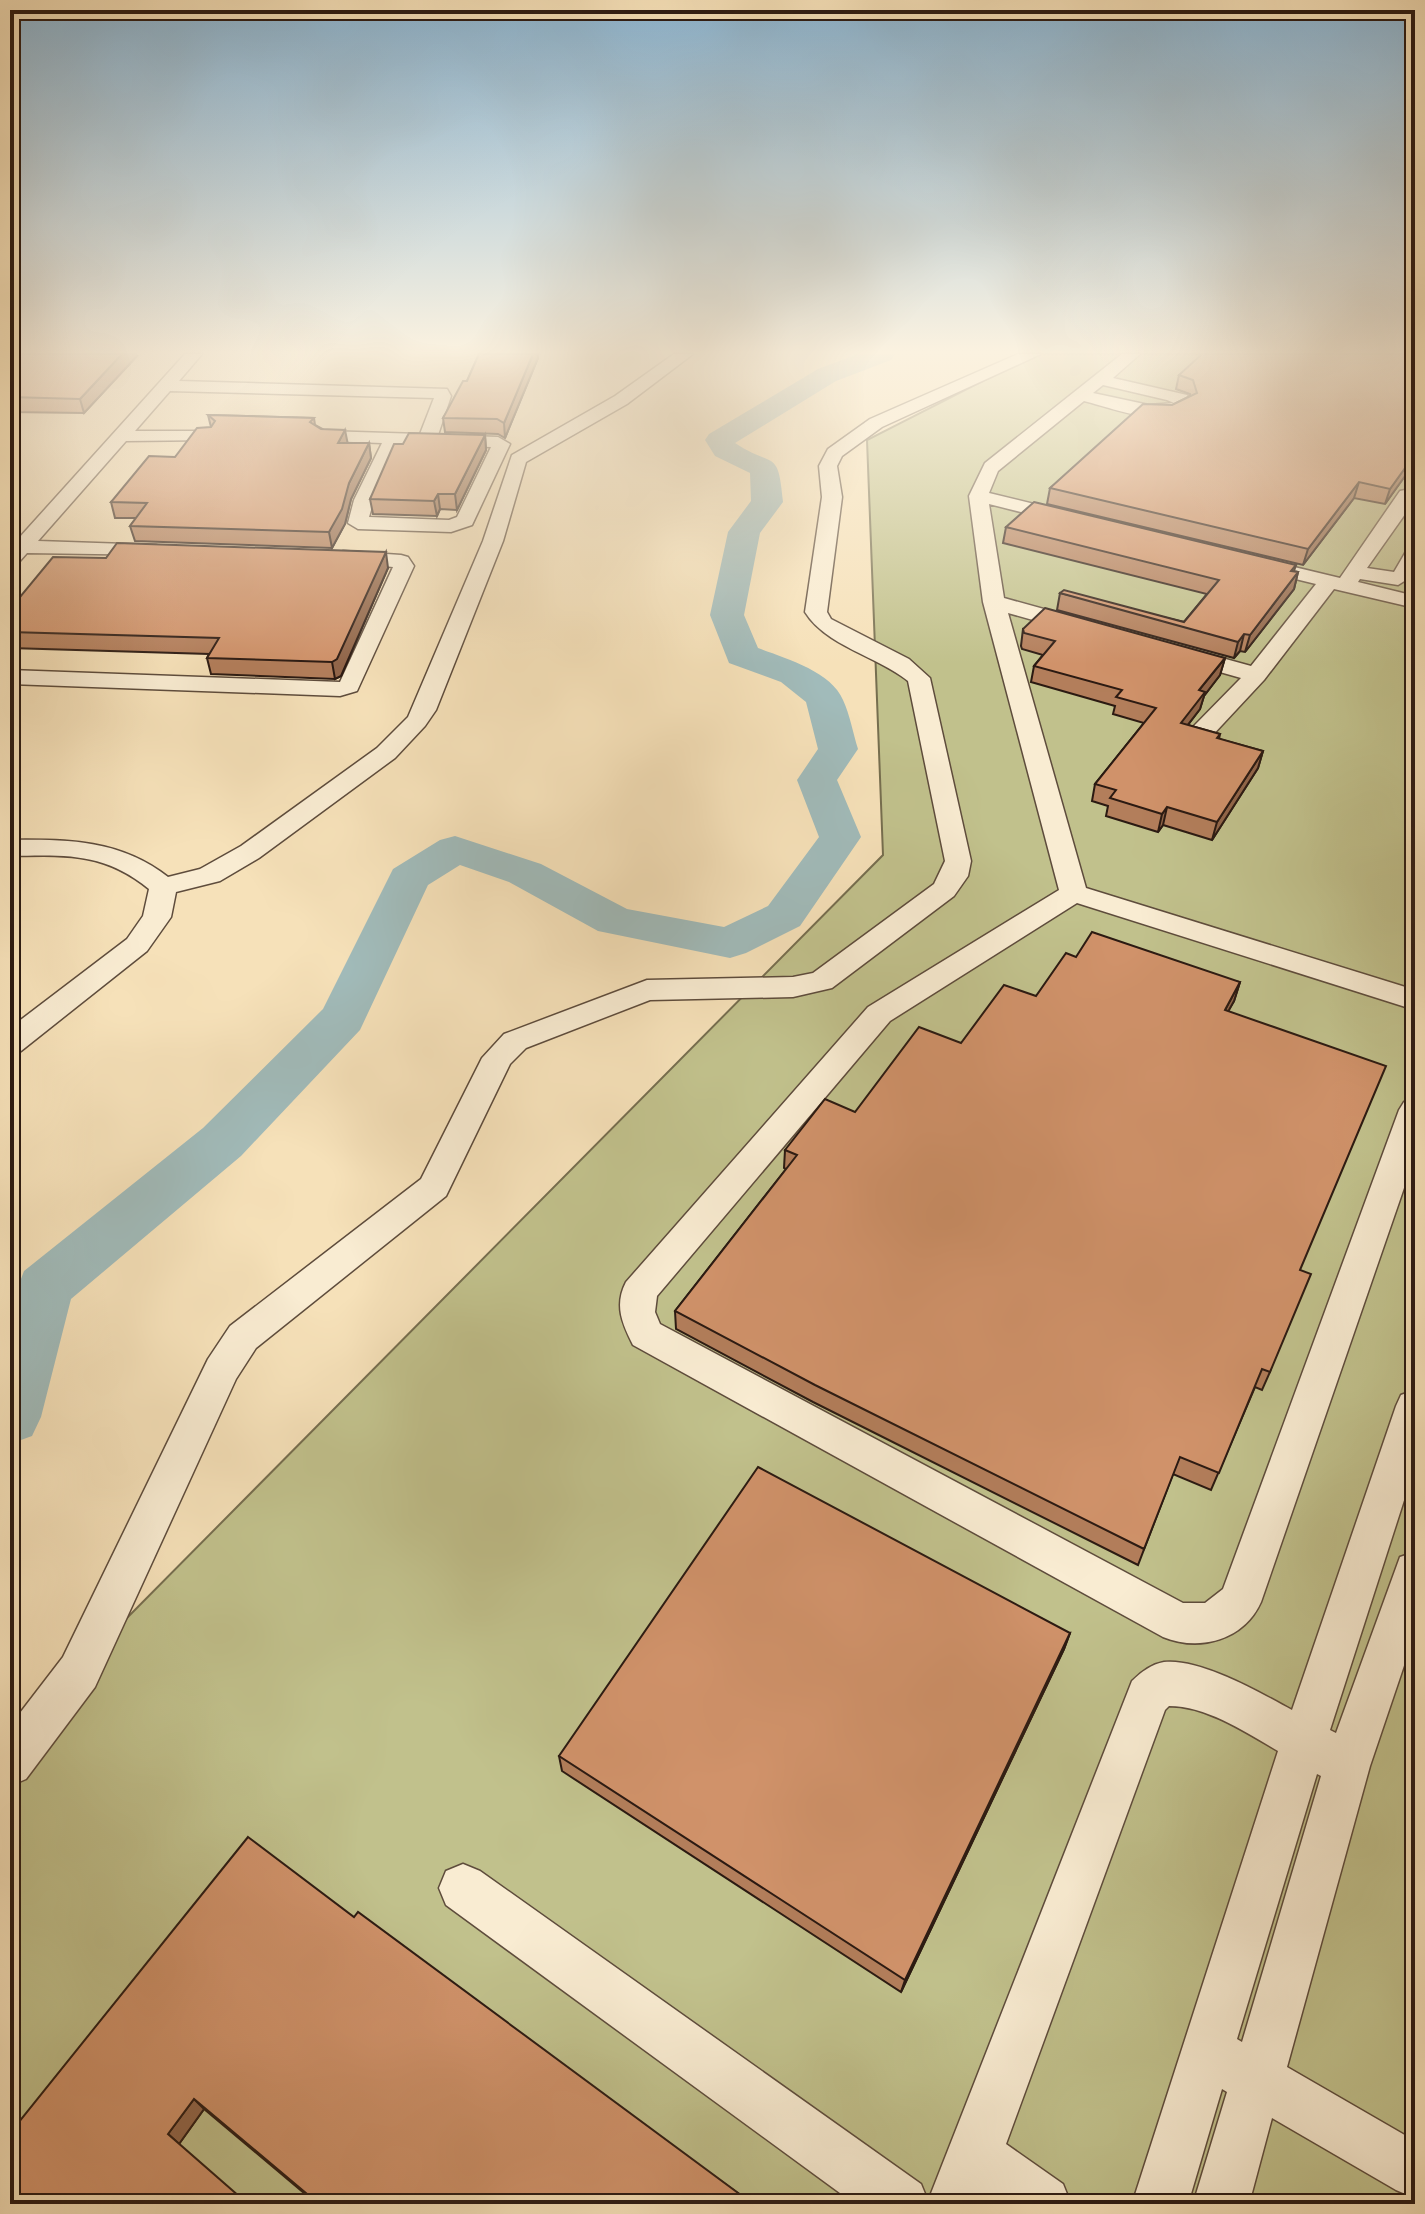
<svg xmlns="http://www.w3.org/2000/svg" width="1425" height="2214" viewBox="0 0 1425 2214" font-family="'IM FELL English',serif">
<rect width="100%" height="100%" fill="#f6e1b9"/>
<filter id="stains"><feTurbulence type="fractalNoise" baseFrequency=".0025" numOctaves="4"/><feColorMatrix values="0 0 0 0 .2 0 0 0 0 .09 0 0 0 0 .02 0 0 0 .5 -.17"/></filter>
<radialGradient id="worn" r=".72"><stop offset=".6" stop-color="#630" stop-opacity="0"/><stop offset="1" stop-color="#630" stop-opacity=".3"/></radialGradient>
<path fill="#c1c18c" stroke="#766e4f" stroke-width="2" d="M1036,354H1415V2204H10V1736L883,855L867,440Z"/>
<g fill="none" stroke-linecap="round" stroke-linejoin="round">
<path fill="#a1bbba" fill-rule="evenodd" d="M858,354H895L891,360L836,381L735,443C774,469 778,447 783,502L760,533L744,615L758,648C784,658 831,671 843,700C850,715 853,733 858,749L837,780L861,837L800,926L746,953L730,958L598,931L509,882L460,865L428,885L360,1030L241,1156L71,1299L41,1417L32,1436L10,1444V1308L24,1271L203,1128L323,1009L393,869L440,840L455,836L541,864L627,909L724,927L768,906L819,837L797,780L818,749L806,702L781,682L729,663L710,615L728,532L751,501L750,473L715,456L705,440L709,434L818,369Z"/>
<defs>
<g id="minor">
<path d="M185,354H202L179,381L447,389L451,396L438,435L498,437L510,444L472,525L451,532L358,529L348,523L354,500L382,443L325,441L316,436L325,431L420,434L434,398L170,391L135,431H206L215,436L212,440L126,441L38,541L156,545L163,547L166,551L163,555L27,553L19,562L10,564V548ZM399,444L491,447L457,517L449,520L369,517L374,500Z"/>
<path d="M674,354H693L627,404L526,462L503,541L436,710L425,726L395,758L259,858L220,881L176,892L171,917L147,951L21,1051L10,1054V1028L127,939L143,916L149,889C104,852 65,855 10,856V840C68,839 121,840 168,877L200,869L241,846L377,748L408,717L483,541L512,455L615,396Z"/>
<path d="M1018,354H1041L882,427L842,456L837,466L842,497L827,612L831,619L909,659L930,678L971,861L968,876L954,896L832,988L793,997L650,1000L526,1048L510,1064L446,1196L256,1348L236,1379L95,1687L26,1779L10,1786V1726L63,1657L208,1359L230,1326L421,1179L482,1058L504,1034L647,980L793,977L813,973L934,884L945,861L908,681C877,656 826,646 805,612L822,497L819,466L828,449L870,419Z"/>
<path d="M1122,354H1140L1113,378L1187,395L1192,405C1166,431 1113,408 1084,401L998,471L989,493L1075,514L1078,518L1068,524L989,504L1004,598L1087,621L1090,626L1079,633L1008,613L1086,888L1415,990V1010L1077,903L890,1021L657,1296L655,1312L660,1324L1183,1603H1205L1223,1589L1399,1110L1404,1102L1415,1099V1156L1261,1602C1244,1640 1200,1652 1163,1637L633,1345C622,1323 614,1305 626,1282L868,1007L1059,890L983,602L969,496L985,463ZM1103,385L1167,400L1174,403L1149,405L1093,393Z"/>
<path d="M1415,488V500L1367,568L1394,572L1408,548L1415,546L1414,575L1398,585L1360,579L1358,582L1415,596V608L1334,589L1264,680L1209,739H1191L1188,734L1191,729L1241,678L1174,659L1171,654L1174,649L1182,647L1251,666L1316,584L1250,568L1247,564L1250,560L1257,558L1340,578L1400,491Z"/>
<path d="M343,551L401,555L408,557L414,566L357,691L340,696L10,684V670L340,682L393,567L336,561L333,557Z"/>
<path d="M1415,1390V1466L1330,1730L1336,1733L1400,1557L1415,1552V1633L1370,1766L1287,2067L1415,2141V2198L1396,2190L1272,2118L1249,2204H1193L1227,2092L1222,2089L1188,2204H1132L1278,1751C1247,1733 1207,1706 1169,1706L1165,1710L1006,2144L1063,2184L1071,2204H997L985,2196L982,2204H855L446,1905L439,1888L446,1871L463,1864L480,1871L921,2184L928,2201L1132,1681C1141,1672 1152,1664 1164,1662C1200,1658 1261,1693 1292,1710L1396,1406L1401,1395ZM1317,1774L1321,1776L1242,2042L1237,2039Z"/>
</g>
</defs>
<use href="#minor" stroke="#5e4c3c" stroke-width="3"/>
<use href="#minor" fill="#f9ecd2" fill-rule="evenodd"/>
</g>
<g fill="#b37e5b" stroke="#2b1a12" stroke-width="2">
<path d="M10,354L137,356L84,413L10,412Z"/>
<path d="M479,354H538V358L505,438L498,434L445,432L443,418L467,381Z"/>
<path d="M1415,354V478L1405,476L1385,504L1354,498L1303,565L1047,504L1050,488L1172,405L1190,396V394L1176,389L1179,375Z"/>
<path d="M208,415L314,418L315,425L348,443H369L371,458L351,499L345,524L332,548L135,541L130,526L136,518H115L111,502L175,457L211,427Z"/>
<path d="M485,435L486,450L457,510L440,509L437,516L373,514L370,499L403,444Z"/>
<path d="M1006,527L1296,565L1294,571L1298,572L1294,589L1245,652L1240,651L1234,658L1057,610L1060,593L1184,622L1207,594L1003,543Z"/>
<path d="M106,558L388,568L341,676L335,679L211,674L207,658L209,654L10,648V609Z"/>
<path d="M1023,629L1225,658L1220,675L1204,696L1200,709L1188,725L1220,734L1219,739L1263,751L1258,768L1212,840L1163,825L1158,832L1106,816L1108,806L1092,801L1095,784L1144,723L1113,714L1115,706L1031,682L1034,666L1043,655L1022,649L1021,646Z"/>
<path d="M1076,957L1240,982L1234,1001L1228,1011L1300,1270L1270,1372L1262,1390L1255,1387L1211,1490L1173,1474L1138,1565L813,1402L676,1329L675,1311L786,1169L784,1168L785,1150L855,1112L961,1043L1036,996Z"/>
<path d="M1070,1633L1064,1649L901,1992L562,1771L559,1756Z"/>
<path d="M354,1917L753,2204H317L204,2109L179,2144L18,2204Z"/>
</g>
<g fill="#92664a" stroke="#2b1a12" stroke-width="2">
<path d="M122,354H136L137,356L84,413L80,399Z"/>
<path d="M533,354H538V358L505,438L504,423Z"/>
<path d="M345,430L348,445L338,443Z"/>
<path d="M485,435L486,450L457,510L455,494Z"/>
<path d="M369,443L371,458L351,499L345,524L332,548L329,532L349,483Z"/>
<path d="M1410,461L1405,476L1385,504L1390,489Z"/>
<path d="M1359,482L1354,498L1303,565L1308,549Z"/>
<path d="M438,494L440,509L437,516L434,501Z"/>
<path d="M386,552L388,568L341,676L335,679L332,662Z"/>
<path d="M1298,572L1294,589L1245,652L1250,635Z"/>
<path d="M1244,634L1240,651L1234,658L1238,642Z"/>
<path d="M1225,658L1220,675L1204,696L1200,709L1176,740L1181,723L1199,690Z"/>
<path d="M1263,751L1258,768L1212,840L1217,822Z"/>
<path d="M1167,807L1163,825L1158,832L1162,814Z"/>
<path d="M1240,982L1234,1001L1219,1028L1225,1010Z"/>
<path d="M1070,1633L1064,1649L901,1992L905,1980Z"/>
<path d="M194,2099L204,2109L179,2144L168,2134Z"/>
</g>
<g fill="#d0926a" stroke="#2b1a12" stroke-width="2">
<path d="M10,354H122L80,399L10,397Z"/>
<path d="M479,354H533L504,423L497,419L443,418L463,381H467Z"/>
<path d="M1202,354H1415V462L1410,461L1390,489L1359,482L1308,549L1050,488L1143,404L1172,405L1197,393L1193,380L1179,375Z"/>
<path d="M208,415L314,418L310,422L321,429L345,430L338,443H369L349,483L342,509L329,532L130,526L147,503L111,502L149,456L175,457L197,428L211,427L215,421Z"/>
<path d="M409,433L485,435L455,494H438L434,501L370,499L394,444H403Z"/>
<path d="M1034,502L1296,565L1291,571L1298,572L1250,635L1244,634L1238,642L1060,593L1064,590L1184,622L1219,580L1006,527Z"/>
<path d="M117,543L386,552L337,659L332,662L207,658L219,638L10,632V609L53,557L106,558Z"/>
<path d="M1045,608L1225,658L1199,690L1205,692L1181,723L1220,734L1217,738L1263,751L1217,822L1167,807L1162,814L1110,798L1116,790L1095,784L1156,708L1116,697L1122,690L1034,666L1055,641L1024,633L1023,629Z"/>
<path d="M1092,932L1240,982L1225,1010L1386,1066L1300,1270L1311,1274L1270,1372L1262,1369L1219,1473L1180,1457L1144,1549L815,1385L675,1311L797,1155L785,1150L825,1099L855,1112L919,1027L961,1043L1004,985L1036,996L1066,953L1076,957Z"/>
<path d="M758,1467L1070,1633L905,1980L559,1756Z"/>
<path d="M248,1837L354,1917L358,1912L753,2204H319L194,2099L168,2134L248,2204H18L10,2196V2133Z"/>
</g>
<linearGradient id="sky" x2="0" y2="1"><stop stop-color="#8bb7d6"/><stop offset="0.53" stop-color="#fbf2e0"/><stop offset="1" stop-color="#fbf2e0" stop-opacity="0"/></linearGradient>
<rect width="1425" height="664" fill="url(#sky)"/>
<rect width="1425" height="2214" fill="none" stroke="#f6e1b9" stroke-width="40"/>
<rect x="12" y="12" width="1401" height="2190" fill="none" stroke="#2b1a12" stroke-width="4"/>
<rect x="20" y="20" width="1385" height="2174" fill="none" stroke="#2b1a12" stroke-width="2"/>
<rect width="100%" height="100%" filter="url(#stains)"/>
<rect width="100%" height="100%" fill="url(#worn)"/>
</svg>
